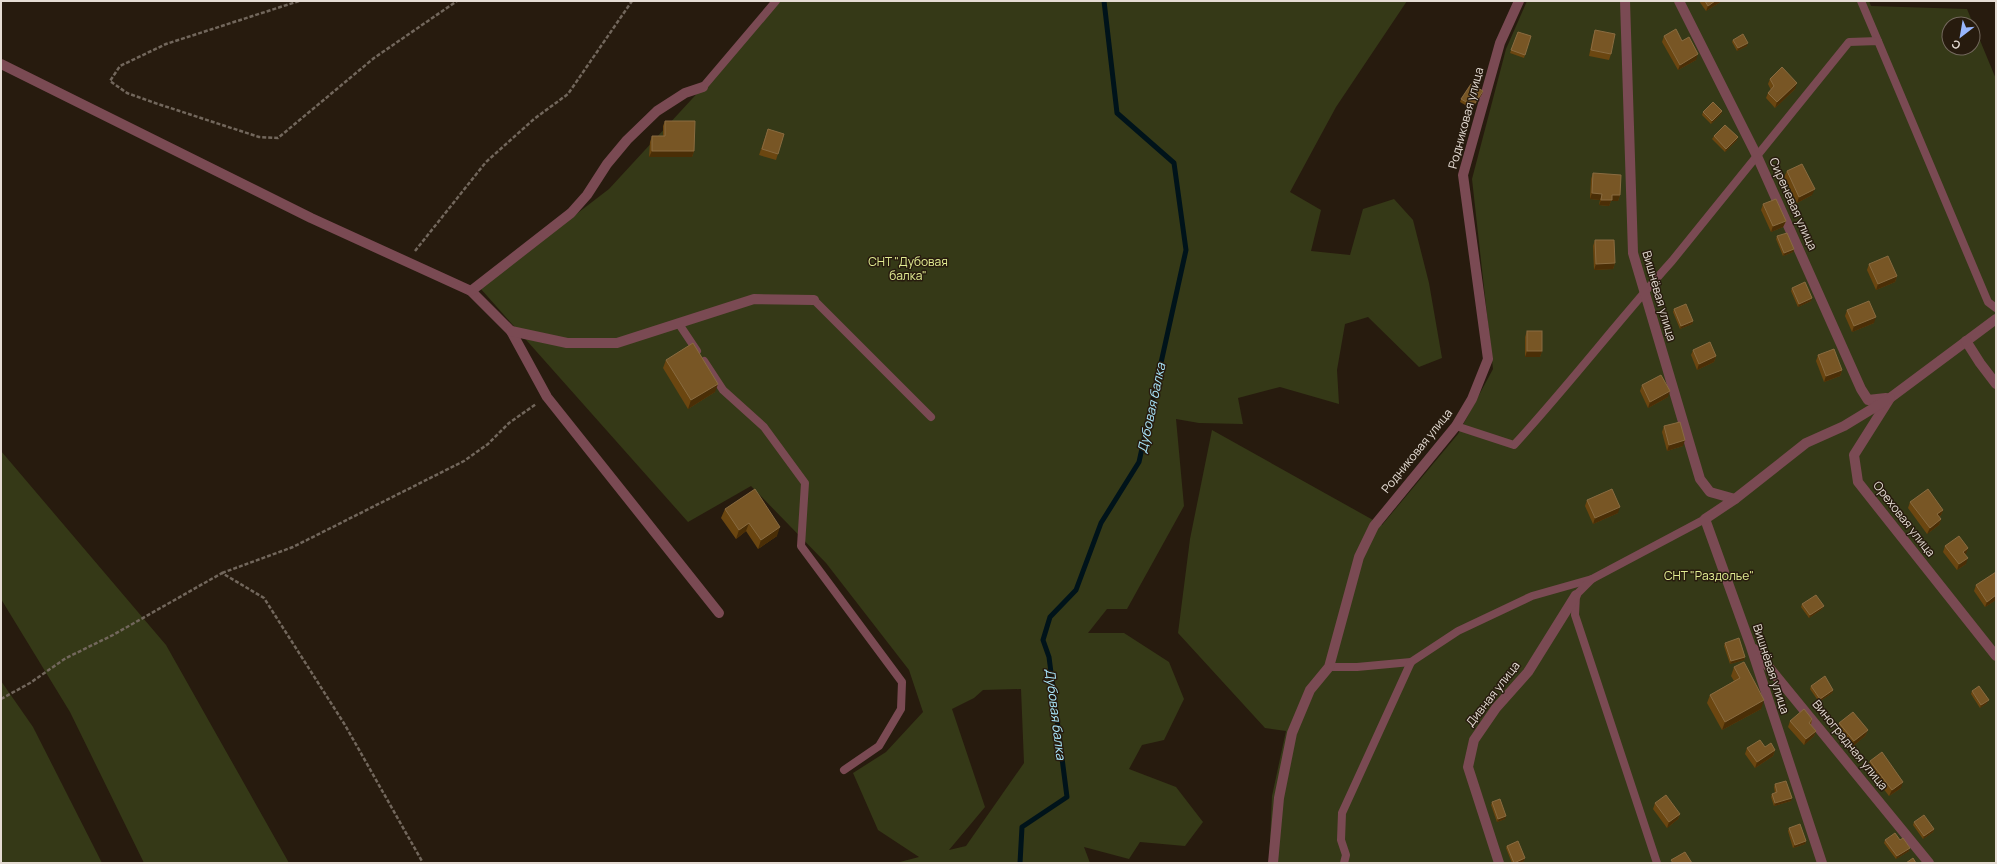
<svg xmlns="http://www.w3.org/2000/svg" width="1997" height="864" viewBox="0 0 1997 864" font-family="Manrope,sans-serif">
<rect width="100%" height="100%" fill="#271b0e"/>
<g fill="#353917" fill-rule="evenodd">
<path d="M776,1H1407L1336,107L1290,192L1321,210L1311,251L1350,255L1363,209L1394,199L1413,220L1429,283L1442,358L1419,367L1368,317L1345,324L1337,370L1339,404L1280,387L1238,398L1243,424L1199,423L1176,419L1184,506L1127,609H1107L1088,633H1124L1169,662L1184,699L1164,740L1142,745L1129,769L1176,787L1203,822L1185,846L1140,842L1129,859L1084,847L1090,863H896L919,857L878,830L853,773L886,752L923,712L909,670L826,563L751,486L688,522L480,288L609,189L703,87ZM1021,689L1024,763L966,846L949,850L985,807L952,709L974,698L983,690Z"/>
<path d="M1527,1H1869L1871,6L1967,9L1996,79V863H1269L1272,796L1286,731L1265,728L1178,633L1190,539L1212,430L1382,525L1458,434L1493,369L1472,179L1506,49ZM1949,24H1973V48H1949Z"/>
<path d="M1,451L166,645L289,863H144L70,712L1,599Z"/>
<path d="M1,681L33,727L102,863H1Z"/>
</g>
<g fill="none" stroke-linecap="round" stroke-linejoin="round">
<path stroke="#00131a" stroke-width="5" d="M1020,863L1022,827L1067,797L1049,657L1043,640L1050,617L1076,590L1101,523L1139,462L1186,250L1174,163L1117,113L1104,1"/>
<g stroke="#72675c" stroke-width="2.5" stroke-dasharray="4 2" stroke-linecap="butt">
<path d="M299,1L166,44L120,66L110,81L127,93L155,103L259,137L278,138L374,58L457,1"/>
<path d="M415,251L486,162L534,119L568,94L632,1"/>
<path d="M222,573L293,547L464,461L488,444L509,423L536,404"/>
<path d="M1,699L30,683L66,658L113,635L222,573L264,598L345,725L423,863"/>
</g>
<g stroke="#7a4a53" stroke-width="8">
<path d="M1861,1L1878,41"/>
<path d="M703,87L776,1"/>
<path d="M814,300L931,417"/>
<path d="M679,324L697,351"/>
<path d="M704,361L723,390L764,427L805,483L801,546L902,682L901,709L879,746L844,770"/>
<path d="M1456,426L1514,445C1569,385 1618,321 1672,261L1849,42L1878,41L1988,302L1996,308"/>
<path d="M1329,667H1357L1411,662"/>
<path d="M1344,863L1346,855L1341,840L1342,813L1411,662L1458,631L1532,596L1592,579"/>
<path d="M1657,863L1575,615L1576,595L1592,579L1705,519"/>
</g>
<g stroke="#7a4a53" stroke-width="10">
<path d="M1625,1L1633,253L1700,479L1710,492L1735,499"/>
<path d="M1679,1L1757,156L1861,389L1868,400L1886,398"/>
<path d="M1,64L311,218L471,291L511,331L547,397L719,613"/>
<path d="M471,291L571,213L587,195L607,164L627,140L657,111L685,93L703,87"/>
<path d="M1996,319L1890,398L1854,455L1858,482L1996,656"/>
<path d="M511,331L567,343H617L754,299L814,300"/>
<path d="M1966,341L1980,363L1996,384"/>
<path d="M1754,649L1929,863"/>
<path d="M1273,863L1279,798L1292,733L1310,690L1329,667L1359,557L1374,526L1456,426L1472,399L1488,359L1463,175L1500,43L1519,1"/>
<path d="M1499,863L1468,767L1474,740L1496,708L1528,672L1576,595"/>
<path d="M1822,863L1750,644L1705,519L1735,499L1806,443L1844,426L1890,398"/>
</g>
</g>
<g fill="#6b4610">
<path d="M1699,1H1722L1706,11Z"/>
<path d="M1595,30L1611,54L1609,60L1589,56L1593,36Z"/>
<path d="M1518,32L1531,36L1524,58L1510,53Z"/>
<path d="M1664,36L1682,41L1696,60L1678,70L1662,42Z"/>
<path d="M1733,40L1747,46L1737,51L1732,42Z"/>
<path d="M1770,79L1795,89L1775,108L1766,98L1768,93L1771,90L1768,84Z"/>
<path d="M1482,94L1472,109L1460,102L1461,99Z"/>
<path d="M1722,111L1721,114L1711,124L1702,115L1703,112Z"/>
<path d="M665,121L694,151L692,157H649L650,142L652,136H663V126Z"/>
<path d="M768,129L784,134L776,160L759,155Z"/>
<path d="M1714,136L1737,140L1725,152L1712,139Z"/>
<path d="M1787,171L1812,195L1797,203L1784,177Z"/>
<path d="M1593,173L1620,195L1618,201H1611L1609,206L1599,205L1600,200L1590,199L1591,179Z"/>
<path d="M1763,204L1786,221L1783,227L1771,232L1761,210Z"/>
<path d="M1777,236L1794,249L1793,252L1783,256L1776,239Z"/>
<path d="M1595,240L1615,263L1613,269L1594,270L1593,246Z"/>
<path d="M1869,264L1897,276L1895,282L1876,290L1867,270Z"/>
<path d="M1792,288L1811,301L1798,307L1791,291Z"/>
<path d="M1674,309L1693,321L1692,324L1680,329L1673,312Z"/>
<path d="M1847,310L1874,323L1852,332L1845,316Z"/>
<path d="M1527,331L1542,351L1540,357H1525V337Z"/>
<path d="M1693,350L1716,356L1714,362L1697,370L1691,355Z"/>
<path d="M1818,355L1842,370L1840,376L1824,382L1816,361Z"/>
<path d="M666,360L715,392L688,409L663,368Z"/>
<path d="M1642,385L1668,397L1648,408L1640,391Z"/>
<path d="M1664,426L1683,446L1667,451L1662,432Z"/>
<path d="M1587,500L1618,513L1593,524L1585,506Z"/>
<path d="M1910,502L1943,510L1941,515L1939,517L1941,519L1939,525L1927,534L1908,508Z"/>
<path d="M725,509L777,536L758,549L746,531L736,539L721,518Z"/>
<path d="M1945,546L1968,548L1965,554L1966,564L1957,570L1943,552Z"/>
<path d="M1976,585L1996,600L1985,607L1974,591Z"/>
<path d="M1802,604L1824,606L1822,609L1809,618L1801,607Z"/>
<path d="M1725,643L1745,657L1744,660L1730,664L1724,646Z"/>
<path d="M1734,667L1761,709L1722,730L1707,703L1710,695L1734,681L1731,676Z"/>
<path d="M1811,686L1833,690L1832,693L1819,702L1810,689Z"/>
<path d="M1972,691L1987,703L1980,708L1971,694Z"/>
<path d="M1812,719L1811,725L1816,731L1814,736L1804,745L1788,727L1790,721Z"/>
<path d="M1839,723L1868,730L1865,736L1852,747L1837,729Z"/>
<path d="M1765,747L1775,750L1773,756L1755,768L1745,754L1747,748Z"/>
<path d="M1870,761L1901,788L1889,796L1867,767Z"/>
<path d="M1775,784L1791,801L1774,806L1771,797L1772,794L1775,793L1774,787Z"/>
<path d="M1492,802L1505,819L1497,822L1491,805Z"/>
<path d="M1655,803L1680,814L1678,819L1667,828L1653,809Z"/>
<path d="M1914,822L1934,829L1933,832L1923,839L1913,825Z"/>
<path d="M1789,828L1806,841L1805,844L1793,848L1788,831Z"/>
<path d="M1885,840H1900L1909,851L1896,859L1884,843Z"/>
<path d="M1507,846L1525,858L1524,861L1519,863H1512L1506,848Z"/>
</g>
<g fill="#4a2e06">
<path d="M1715,1H1722L1706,11L1708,6Z"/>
<path d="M1748,43L1747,46L1737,51L1738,48Z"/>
<path d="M1698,54L1696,60L1678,70L1680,65Z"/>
<path d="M1797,83L1795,89L1775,108L1777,102Z"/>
<path d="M1483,91L1482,94L1472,109L1473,106Z"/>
<path d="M1722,111L1721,114L1711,124L1712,121Z"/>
<path d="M1738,137L1737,140L1725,152L1726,149Z"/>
<path d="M652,151H694L692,157H649Z"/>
<path d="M1815,189L1812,195L1797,203L1799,197Z"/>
<path d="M1592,193L1602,194L1600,200L1590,199Z"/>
<path d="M1612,195H1620L1618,201H1611L1609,206L1599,205L1601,200Z"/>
<path d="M1786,221L1783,227L1771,232L1773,226Z"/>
<path d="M1794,249L1793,252L1783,256L1784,253Z"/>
<path d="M1615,263L1613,269L1594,270L1596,264Z"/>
<path d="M1897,276L1895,282L1876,290L1878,284Z"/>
<path d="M1812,298L1811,301L1798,307L1799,304Z"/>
<path d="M1876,317L1874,323L1852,332L1854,326Z"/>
<path d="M1693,321L1692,324L1680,329L1681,326Z"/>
<path d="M1527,351H1542L1540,357H1525Z"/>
<path d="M1716,356L1714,362L1697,370L1699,364Z"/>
<path d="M1842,370L1840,376L1824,382L1826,376Z"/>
<path d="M718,384L715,392L688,409L691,400Z"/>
<path d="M1670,391L1668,397L1648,408L1650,402Z"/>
<path d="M1685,440L1683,446L1667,451L1669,445Z"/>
<path d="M1620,507L1618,513L1593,524L1595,518Z"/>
<path d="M1943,510L1941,515L1935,520L1937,514Z"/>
<path d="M1941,519L1939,525L1927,534L1930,528Z"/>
<path d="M749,523L746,531L736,539L739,530Z"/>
<path d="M780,527L777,536L758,549L761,540Z"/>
<path d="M1968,548L1966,554L1961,557L1963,552Z"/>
<path d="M1968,558L1966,564L1957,570L1959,564Z"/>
<path d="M1996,595V600L1985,607L1987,602Z"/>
<path d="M1824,606L1822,609L1809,618L1810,615Z"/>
<path d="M1745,657L1744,660L1730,664L1731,661Z"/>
<path d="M1833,690L1832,693L1819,702L1820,699Z"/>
<path d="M1764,700L1761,709L1722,730L1725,722Z"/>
<path d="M1989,700L1987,703L1980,708L1981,705Z"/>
<path d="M1868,730L1865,736L1852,747L1854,741Z"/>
<path d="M1816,731L1814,736L1804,745L1806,739Z"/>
<path d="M1775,750L1773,756L1755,768L1757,762Z"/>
<path d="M1903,782L1901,788L1889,796L1892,790Z"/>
<path d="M1792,798L1791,801L1774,806L1775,803Z"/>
<path d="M1680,814L1678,819L1667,828L1669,822Z"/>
<path d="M1506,816L1505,819L1497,822L1498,819Z"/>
<path d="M1934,829L1933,832L1923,839L1924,836Z"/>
<path d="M1806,841L1805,844L1793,848L1795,845Z"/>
<path d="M1910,848L1909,851L1896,859L1897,856Z"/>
<path d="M1525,858L1524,861L1519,863H1514Z"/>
</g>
<g fill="#785625" stroke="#896b40">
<path d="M1705,1H1715L1708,6Z"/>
<path d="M1676,29L1682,41L1689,37L1698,54L1680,65L1664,36Z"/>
<path d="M1595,30L1615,34L1611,54L1591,50Z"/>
<path d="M1518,32L1531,36L1525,55L1511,50Z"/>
<path d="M1743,34L1748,43L1738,48L1733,40Z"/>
<path d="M1782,67L1797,83L1777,102L1768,93L1774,86L1770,79Z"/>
<path d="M1471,84L1483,91L1473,106L1461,99Z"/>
<path d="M1713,102L1722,111L1712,121L1703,112Z"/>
<path d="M665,121H695L694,151H652V136H665Z"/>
<path d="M1725,125L1738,137L1726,149L1714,136Z"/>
<path d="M768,129L784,134L778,154L762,149Z"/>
<path d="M1802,164L1815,189L1799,197L1787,171Z"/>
<path d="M1593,173L1621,175L1620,195H1612V200H1601L1602,194L1592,193Z"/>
<path d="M1776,199L1786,221L1773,226L1763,204Z"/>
<path d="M1787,233L1794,249L1784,253L1777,236Z"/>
<path d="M1595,240H1614L1615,263L1596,264Z"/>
<path d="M1888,256L1897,276L1878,284L1869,264Z"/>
<path d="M1805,282L1812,298L1799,304L1792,288Z"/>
<path d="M1869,301L1876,317L1854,326L1847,310Z"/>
<path d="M1686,304L1693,321L1681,326L1674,309Z"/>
<rect x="1527" y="331" width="15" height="20"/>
<path d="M1710,342L1716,356L1699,364L1693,350Z"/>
<path d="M693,343L718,384L691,400L666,360Z"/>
<path d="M1834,349L1842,370L1826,376L1818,355Z"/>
<path d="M1661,375L1670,391L1650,402L1642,385Z"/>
<path d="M1680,422L1685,440L1669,445L1664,426Z"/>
<path d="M755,489L780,527L761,540L749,523L739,530L725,509Z"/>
<path d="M1612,489L1620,507L1595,518L1587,500Z"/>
<path d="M1928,489L1943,510L1937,514L1941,519L1930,528L1910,502Z"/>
<path d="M1959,536L1968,548L1963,552L1968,558L1959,564L1945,546Z"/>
<path d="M1996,572V595L1987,602L1976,585Z"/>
<path d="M1816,595L1824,606L1810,615L1802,604Z"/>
<path d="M1739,638L1745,657L1731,661L1725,643Z"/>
<path d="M1744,662L1764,700L1725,722L1710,695L1740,678L1734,667Z"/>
<path d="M1825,676L1833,690L1820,699L1811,686Z"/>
<path d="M1979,686L1989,700L1981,705L1972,691Z"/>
<path d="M1804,709L1812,719L1809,723L1816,731L1806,739L1790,721Z"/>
<path d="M1853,712L1868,730L1854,741L1839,723Z"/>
<path d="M1760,740L1765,747L1771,743L1775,750L1757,762L1747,748Z"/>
<path d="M1882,752L1903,782L1892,790L1870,761Z"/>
<path d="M1786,781L1792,798L1775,803L1772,794L1777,792L1775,784Z"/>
<path d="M1666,795L1680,814L1669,822L1655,803Z"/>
<path d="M1500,799L1506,816L1498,819L1492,802Z"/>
<path d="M1924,815L1934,829L1924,836L1914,822Z"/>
<path d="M1800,824L1806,841L1795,845L1789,828Z"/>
<path d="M1895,833L1900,840L1903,838L1910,848L1897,856L1885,840Z"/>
<path d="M1518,841L1525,858L1514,863L1507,846Z"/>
<path d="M1685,852L1692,863H1673L1671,860Z"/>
<path d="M1913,858L1916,863H1906Z"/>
</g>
<g text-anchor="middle" stroke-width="3" stroke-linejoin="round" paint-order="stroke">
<g font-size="12" fill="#e5dcd4" stroke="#271b0e">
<text transform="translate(1466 118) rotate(-75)" y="4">Родниковая улица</text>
<text transform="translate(1793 204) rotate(66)" y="4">Сиреневая улица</text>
<text transform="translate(1659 296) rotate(74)" y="4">Вишнёвая улица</text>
<text transform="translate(1417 451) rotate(-51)" y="4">Родниковая улица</text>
<text transform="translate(1904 519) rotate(52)" y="4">Ореховая улица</text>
<text transform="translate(1771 669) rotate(72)" y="4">Вишнёвая улица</text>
<text transform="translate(1493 694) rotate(-52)" y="4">Дивная улица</text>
<text transform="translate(1850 745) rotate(51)" y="4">Виноградная улица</text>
</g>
<g font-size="12" fill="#e2ed92" stroke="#271b0e">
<text x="908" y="266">СНТ "Дубовая<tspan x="908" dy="14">балка"</tspan></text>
<text x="1709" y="580">СНТ "Раздолье"</text>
</g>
<g font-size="13" font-style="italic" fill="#a9e7fc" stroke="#271b0e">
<text transform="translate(1151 408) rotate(-78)" y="5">Дубовая балка</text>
<text transform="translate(1056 714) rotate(83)" y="5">Дубовая балка</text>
</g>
</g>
<rect width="1997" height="864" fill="none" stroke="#e5dcd4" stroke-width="4"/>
<g transform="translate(1961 36) rotate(211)"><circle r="19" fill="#271b0e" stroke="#73685d"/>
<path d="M0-3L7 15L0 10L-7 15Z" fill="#98b6fd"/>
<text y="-6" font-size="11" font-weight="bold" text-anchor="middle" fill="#e5dcd4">С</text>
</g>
</svg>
